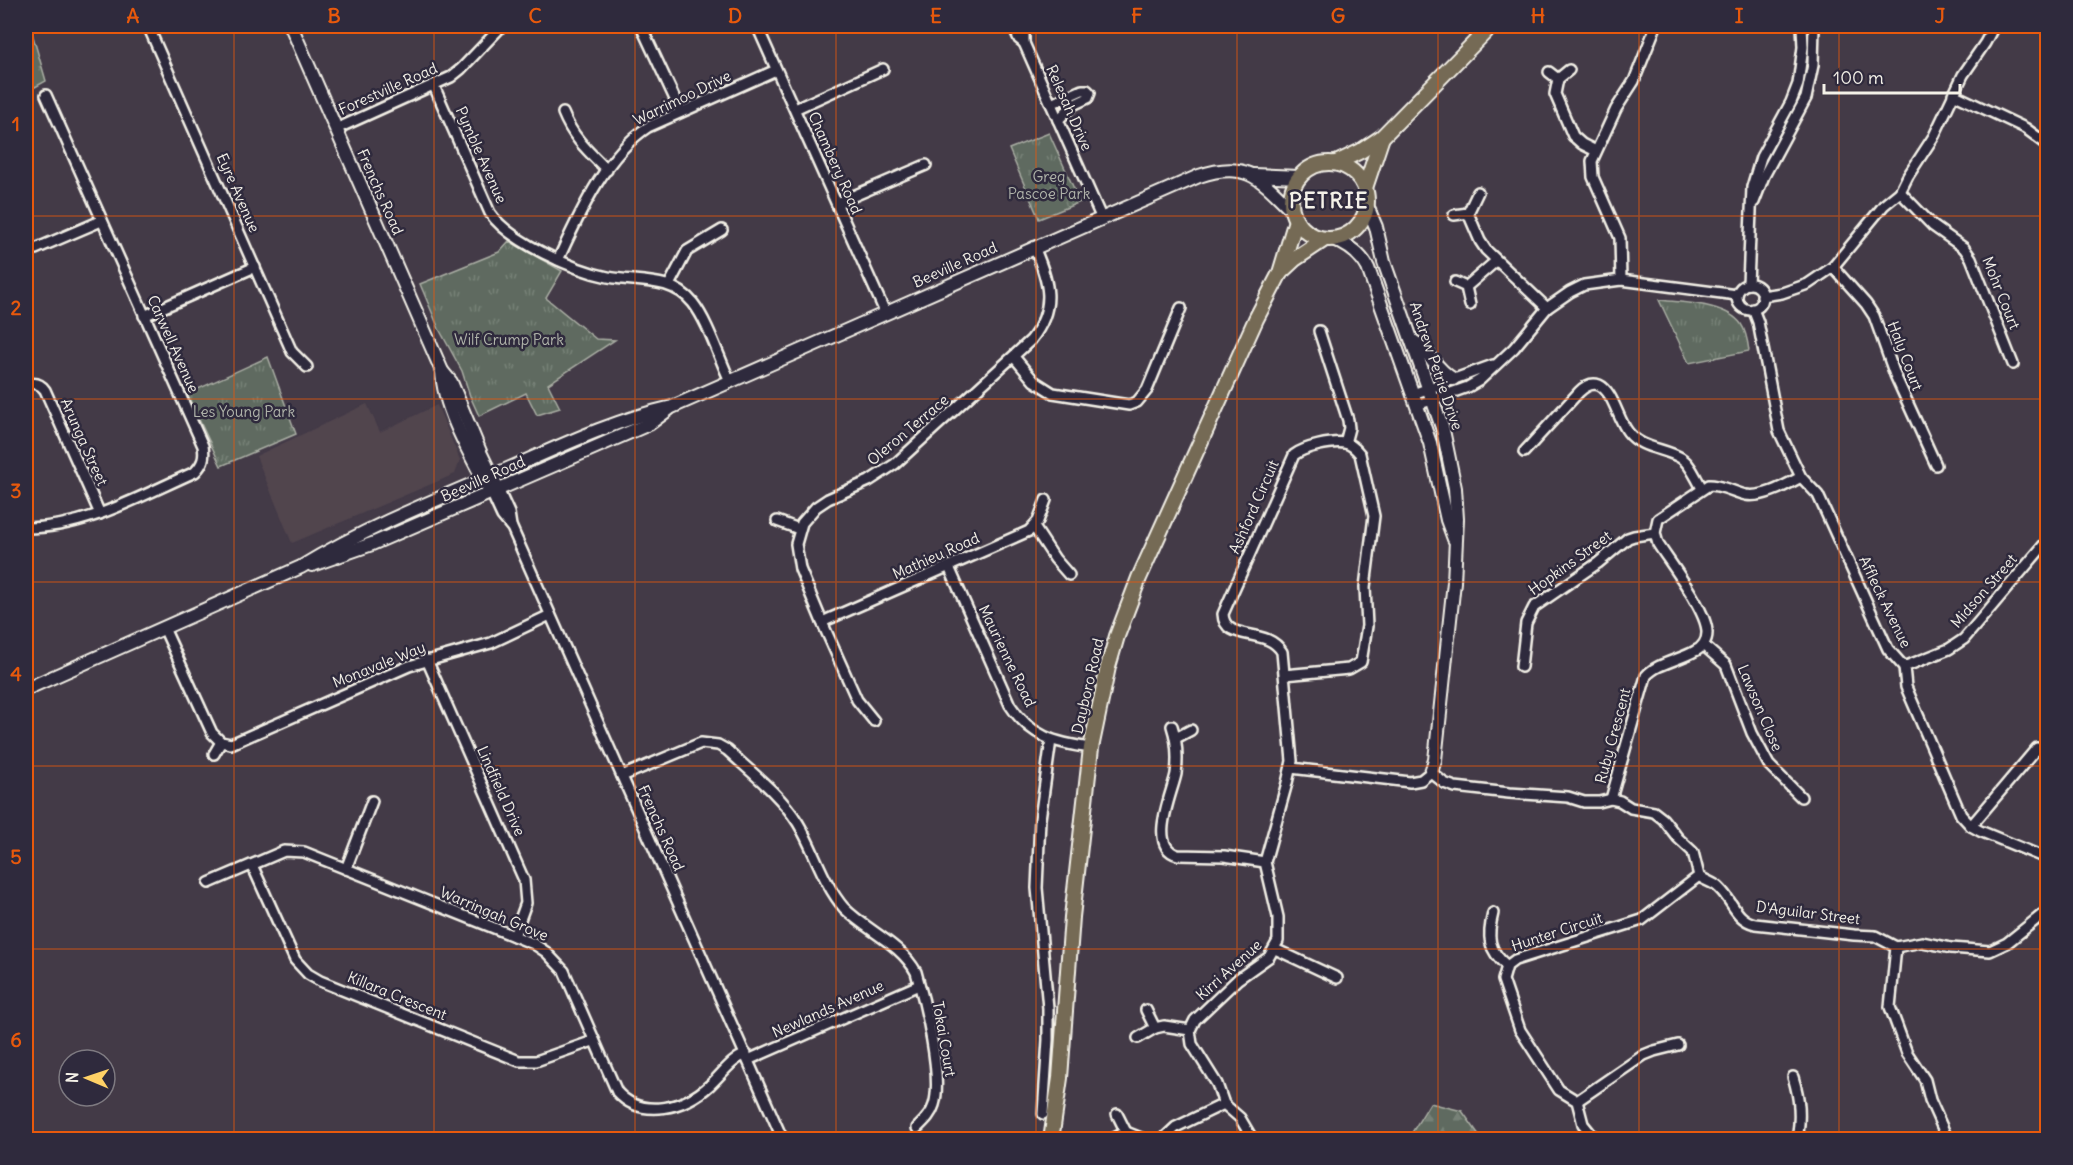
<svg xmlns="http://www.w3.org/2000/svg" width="2073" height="1165" viewBox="0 0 2073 1165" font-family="Delius,sans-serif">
<defs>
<pattern id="forest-firs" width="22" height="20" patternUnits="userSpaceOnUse" patternTransform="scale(1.5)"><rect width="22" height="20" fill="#5f6b60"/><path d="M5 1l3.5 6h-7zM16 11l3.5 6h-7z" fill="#778177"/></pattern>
<pattern id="park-tufts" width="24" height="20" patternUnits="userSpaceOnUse" patternTransform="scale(1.5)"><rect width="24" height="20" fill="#5f6b60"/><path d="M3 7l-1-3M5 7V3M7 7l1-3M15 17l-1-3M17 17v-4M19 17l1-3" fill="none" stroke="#778177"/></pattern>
</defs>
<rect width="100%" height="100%" fill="#433a47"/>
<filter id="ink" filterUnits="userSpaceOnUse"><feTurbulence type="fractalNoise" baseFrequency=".0167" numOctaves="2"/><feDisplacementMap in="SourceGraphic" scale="12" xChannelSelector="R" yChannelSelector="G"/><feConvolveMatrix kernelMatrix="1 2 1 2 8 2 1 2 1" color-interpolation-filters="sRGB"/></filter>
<g filter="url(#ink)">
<path fill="#51454e" d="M367,404L380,432L437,405L460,460L455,474L292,543L256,456Z"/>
<path fill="url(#forest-firs)" stroke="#aaaea4" stroke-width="1.5" d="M1430,1103L1462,1111L1482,1139H1408Z"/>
<g fill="url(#park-tufts)" stroke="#aaaea4" stroke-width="1.5">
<path d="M26,26H30L46,81L35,87L26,80Z"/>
<path d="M1049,133L1080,202L1039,219L1009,149Z"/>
<path d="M509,241L562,271L546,298L596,339L615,340L548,384L560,408L537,415L526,393L479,416L470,396L462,371L439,329L420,284L499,252Z"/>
<path d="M1659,300C1683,303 1726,303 1741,324C1746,331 1748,343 1749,351L1689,363Z"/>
<path d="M268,357L296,434L221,466L187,394Z"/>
</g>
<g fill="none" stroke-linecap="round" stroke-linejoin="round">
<defs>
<g id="street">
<path d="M148,26L292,352L307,367"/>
<path d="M641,26L681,112"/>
<path d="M757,26L885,312"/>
<path d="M1013,26L1019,39L1024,43L1101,217"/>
<path d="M1024,26V43"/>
<path d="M1549,72L1558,79L1569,70"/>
<path d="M1558,79L1555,94L1573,136L1582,144L1596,151"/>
<path d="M434,86L490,213C510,242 574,270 608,277C638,283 671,276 693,303C708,322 719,358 730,381"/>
<path d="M1953,94L2025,128L2048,145"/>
<path d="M1051,104L1082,90H1087L1090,93L1088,98L1073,105L1058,120"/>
<path d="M795,109L883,69"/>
<path d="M563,113C573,138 588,151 607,170"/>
<path d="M336,129L451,77L461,69L502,26"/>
<path d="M1900,192L1933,226L1964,248L1971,258L2013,364"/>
<path d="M1754,202L1764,176L1806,98L1813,65L1814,26"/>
<path d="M837,203L926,165"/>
<path d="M1468,213L1480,241L1486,250L1547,308"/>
<path d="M1454,215L1468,213L1478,192"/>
<path d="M26,253L101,221"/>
<path d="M558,260C579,215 605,155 648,127L776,70"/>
<path d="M1833,267L1866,304L1874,316L1895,375L1936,465"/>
<path d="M1621,280L1620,238L1593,177L1592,161L1616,109L1634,81L1656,26"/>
<path d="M1455,282L1466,287L1470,305"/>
<path d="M1748,284L1752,187L1761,157L1791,102L1798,84L1803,47L1802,26"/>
<circle cx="1750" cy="297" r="13"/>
<path d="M669,285L687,251L722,230"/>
<path d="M1466,287L1496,261"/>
<path d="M1762,296L1782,293L1808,284L1833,267L1884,205L1900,192L1908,176L1934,136L1963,75L1985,43L1994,26"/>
<path d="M1753,309L1758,322L1779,431L1801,477L1818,495L1888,649L1904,667L1906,687L1961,815L1971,826L1980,831L2048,859"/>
<path d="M144,316L255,267"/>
<path d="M1319,331L1348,420L1349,428L1345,443"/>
<path d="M1014,357L1034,381L1053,393L1129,405L1137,402L1147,390L1181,308"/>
<path d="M26,385C34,382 40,383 45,390L100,514"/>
<path d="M1413,394L1493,365"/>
<path d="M1417,405L1468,387L1480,380L1514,348L1547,308L1570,292L1584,285L1621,280L1737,295"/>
<path d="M1524,452L1579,392C1584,387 1591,382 1599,385C1613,391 1618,420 1628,432C1641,449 1664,448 1681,458C1691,464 1696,479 1702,488"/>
<path d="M498,489L509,513L511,526"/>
<path d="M491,492L502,516L512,528L783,1140"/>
<path d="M777,521L799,529"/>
<path d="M1034,527L1055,559L1069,575"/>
<path d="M26,528C86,528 140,496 195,472C203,464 205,457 203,446L46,95"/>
<path d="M949,567L1010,705C1031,737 1055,743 1091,748"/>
<path d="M822,622L1029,531L1038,521L1046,500"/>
<path d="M164,628L212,733L221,742L231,744L409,666L491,643L550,615"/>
<path d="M1703,645L1726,665L1752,733L1769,765L1801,797"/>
<path d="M427,660L524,880L526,903L514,936"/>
<path d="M1521,667L1526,623L1534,607L1598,563L1628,538L1634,536L1655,533"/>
<path d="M1904,667L1949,649L1964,639L2048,540"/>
<path d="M874,721L857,700L822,622L800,569L796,544L802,523L816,507L828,499L869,481L895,464L1031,340C1057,307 1049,282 1034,247"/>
<path d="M1172,726C1177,741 1178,758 1176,774C1172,794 1147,847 1178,855L1224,856L1265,862"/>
<path d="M1176,738L1191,730"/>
<path d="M214,754L221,742"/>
<path d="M1291,768L1410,782L1421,780L1431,772L1444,783L1455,787L1509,793L1568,797L1584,802H1599L1611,799L1620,801L1631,808L1654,812L1663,819L1678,838L1693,852L1699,876C1705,881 1713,882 1719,888C1733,901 1735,919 1755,924L1854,935L1875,936L1896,947L1922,942L1951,948L1990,951L2007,943L2048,910"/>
<path d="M622,776L701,743L718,745L727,750C752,773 780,794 798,823C814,849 823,884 844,908C867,931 900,943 916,972C925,1003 943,1076 934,1105C931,1115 924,1121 917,1128"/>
<path d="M1611,799L1646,676C1657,663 1680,660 1695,651C1702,648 1707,641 1707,633C1708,612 1670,563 1658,544L1655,533L1658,519L1709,485C1722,485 1733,492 1746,495C1764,498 1786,485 1801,477"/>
<path d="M1971,826L2037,748"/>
<path d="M252,865L295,960L308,974L320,981L519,1061H536L593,1041"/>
<path d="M346,869L372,801"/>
<path d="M209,883L284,851L304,852L534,944L546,952L564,971L617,1092C642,1120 685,1108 710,1085C722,1074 731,1060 746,1054"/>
<path d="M1493,913C1487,937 1488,950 1507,966"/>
<path d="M1896,947L1890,1007L1907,1053L1925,1080L1930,1100L1948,1140"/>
<path d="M1275,949L1337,978"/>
<path d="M1155,1028L1164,1026L1190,1030"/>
<path d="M1138,1038L1155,1028L1146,1010"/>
<path d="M748,1060L919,985"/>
<path d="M1793,1077C1800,1099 1801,1117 1797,1140"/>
<path d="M1577,1101L1644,1055L1654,1051L1678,1045"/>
<path d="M1043,1114L1048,1040V1008L1037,888L1040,819L1051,740"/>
<path d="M1126,1132L1146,1140"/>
<path d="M1110,1140L1126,1132L1117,1114"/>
<path d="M1162,1140L1176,1127L1224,1104"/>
<path d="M1253,1140L1240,1118L1224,1104L1217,1084L1192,1044L1190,1030L1195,1020L1238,979L1269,957L1278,941V917L1265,862L1287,783L1292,761L1282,652C1267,626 1224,643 1223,614L1294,455C1304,447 1332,441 1345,443C1351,444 1356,449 1360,454L1374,516L1365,587L1367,626L1361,662L1349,669L1284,675"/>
<path d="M1596,1140L1583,1124L1577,1101L1559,1090L1520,1030L1503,980L1507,966L1515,960L1642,920L1699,876"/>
</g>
<g id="secondary">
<path d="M291,26L442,371L451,382L481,454L498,489"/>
<path d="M1253,175L1299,177"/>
<path d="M1367,206L1376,227L1384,262L1443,430L1455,488L1457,519L1454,582L1435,760L1431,772"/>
<path d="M1333,239C1348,245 1360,253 1368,268L1430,443L1447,520L1454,539"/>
<path d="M1413,341C1430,350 1434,369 1453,379"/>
<path d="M442,371C443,407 470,454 487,486"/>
<path d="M312,565L372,544L649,424L669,409"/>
<path d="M26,689L301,567C362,530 428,503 494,475C552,450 610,421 672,407L1199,176C1246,160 1260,178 1292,210"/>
</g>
<g id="primary">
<circle cx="1329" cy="201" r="38"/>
<path d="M1336,163L1361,151L1382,137L1491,26"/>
<path d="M1365,188L1382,137"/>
<path d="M1280,273L1295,259L1325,239"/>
<path d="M1051,1140L1060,1078L1072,917L1091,748L1108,667L1117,636L1139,578L1256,319L1280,273L1296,220"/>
</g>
</defs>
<use href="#street" stroke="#f4f1e8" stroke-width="14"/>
<use href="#secondary" stroke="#f4f1e8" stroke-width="16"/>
<use href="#primary" stroke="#f4f1e8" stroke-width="18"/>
<use href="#street" stroke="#2f2a3d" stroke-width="9"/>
<use href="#secondary" stroke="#2f2a3d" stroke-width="12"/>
<use href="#primary" stroke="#756a55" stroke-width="14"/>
</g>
</g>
<path fill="none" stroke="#e8590c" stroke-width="1.5" stroke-opacity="0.55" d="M234,26V1140M434,26V1140M635,26V1140M836,26V1140M1036,26V1140M1237,26V1140M1438,26V1140M1639,26V1140M1839,26V1140M26,216H2048M26,399H2048M26,582H2048M26,766H2048M26,949H2048"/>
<g text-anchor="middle" stroke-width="5" stroke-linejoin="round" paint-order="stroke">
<g font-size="15" fill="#f4f1e8" stroke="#2f2a3d">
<text transform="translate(388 89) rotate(-24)" y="5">Forestville Road</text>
<text transform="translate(682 98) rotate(-26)" y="5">Warrimoo Drive</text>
<text transform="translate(1069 108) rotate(66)" y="5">Relesah Drive</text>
<text transform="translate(481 155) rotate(66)" y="5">Pymble Avenue</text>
<text transform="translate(835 163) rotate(66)" y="5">Chambery Road</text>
<text transform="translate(380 192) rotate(66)" y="5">Frenchs Road</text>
<text transform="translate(238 193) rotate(66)" y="5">Eyre Avenue</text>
<text transform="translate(955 265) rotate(-24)" y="5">Beeville Road</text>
<text transform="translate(2001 293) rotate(68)" y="5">Mohr Court</text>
<text transform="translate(173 344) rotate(66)" y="5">Carwell Avenue</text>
<text transform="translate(1905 356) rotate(69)" y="5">Haly Court</text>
<text transform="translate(1436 366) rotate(71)" y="5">Andrew Petrie Drive</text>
<text transform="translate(908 430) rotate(-40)" y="5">Oleron Terrace</text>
<text transform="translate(84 442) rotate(66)" y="5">Arunga Street</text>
<text transform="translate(483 479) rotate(-24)" y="5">Beeville Road</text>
<text transform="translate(1254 507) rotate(-66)" y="5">Ashford Circuit</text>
<text transform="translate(936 556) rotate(-24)" y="5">Mathieu Road</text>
<text transform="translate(1570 563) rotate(-36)" y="5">Hopkins Street</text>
<text transform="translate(1984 591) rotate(-49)" y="5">Midson Street</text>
<text transform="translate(1885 602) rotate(64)" y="5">Affleck Avenue</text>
<text transform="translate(1007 656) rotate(64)" y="5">Maurienne Road</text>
<text transform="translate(379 665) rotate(-22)" y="5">Monavale Way</text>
<text transform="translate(1088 686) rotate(-77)" y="5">Dayboro Road</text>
<text transform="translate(1760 708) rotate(67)" y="5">Lawson Close</text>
<text transform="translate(1613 736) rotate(-75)" y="5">Ruby Crescent</text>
<text transform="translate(501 791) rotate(66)" y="5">Lindfield Drive</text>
<text transform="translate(661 828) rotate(66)" y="5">Frenchs Road</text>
<text transform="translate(1808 913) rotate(7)" y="5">D'Aguilar Street</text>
<text transform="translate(494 914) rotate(23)" y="5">Warringah Grove</text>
<text transform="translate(1557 932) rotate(-18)" y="5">Hunter Circuit</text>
<text transform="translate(1229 970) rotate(-42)" y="5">Kirri Avenue</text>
<text transform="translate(397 996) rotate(22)" y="5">Killara Crescent</text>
<text transform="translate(828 1009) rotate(-24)" y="5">Newlands Avenue</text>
<text transform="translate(944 1039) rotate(80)" y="5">Tokai Court</text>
</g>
<g font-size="15" fill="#b1b5ab" stroke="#2f2a3d">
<text x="1049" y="182">Greg<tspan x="1049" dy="17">Pascoe Park</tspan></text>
<text x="509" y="345">Wilf Crump Park</text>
<text x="244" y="417">Les Young Park</text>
</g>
<g font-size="21" font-weight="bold" letter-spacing="1.5" fill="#f4f1e8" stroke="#2f2a3d">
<text x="1329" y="208">PETRIE</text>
</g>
</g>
<rect width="2073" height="1165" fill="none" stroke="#2f2a3d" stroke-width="66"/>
<g transform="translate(87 1078) rotate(272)"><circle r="28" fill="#2f2a3d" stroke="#7e7a81" stroke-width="1.5"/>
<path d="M0-4.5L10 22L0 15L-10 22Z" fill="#ffd166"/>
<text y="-9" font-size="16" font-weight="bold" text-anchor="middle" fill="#f4f1e8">N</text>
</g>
<path d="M1824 84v9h136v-9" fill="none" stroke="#f4f1e8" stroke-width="3"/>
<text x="1833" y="84" font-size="18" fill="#f4f1e8" stroke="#2f2a3d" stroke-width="4.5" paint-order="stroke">100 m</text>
<rect x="33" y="33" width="2007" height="1099" fill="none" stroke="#e8590c" stroke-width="2"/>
<g font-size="20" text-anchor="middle" font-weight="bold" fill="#e8590c">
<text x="133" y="23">A</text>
<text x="334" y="23">B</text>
<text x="535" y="23">C</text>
<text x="735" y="23">D</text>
<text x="936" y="23">E</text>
<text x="1137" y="23">F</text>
<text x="1338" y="23">G</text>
<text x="1538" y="23">H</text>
<text x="1739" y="23">I</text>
<text x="1940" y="23">J</text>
<text x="16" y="131">1</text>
<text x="16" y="315">2</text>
<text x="16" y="498">3</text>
<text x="16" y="681">4</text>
<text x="16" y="864">5</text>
<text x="16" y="1047">6</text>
</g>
</svg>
